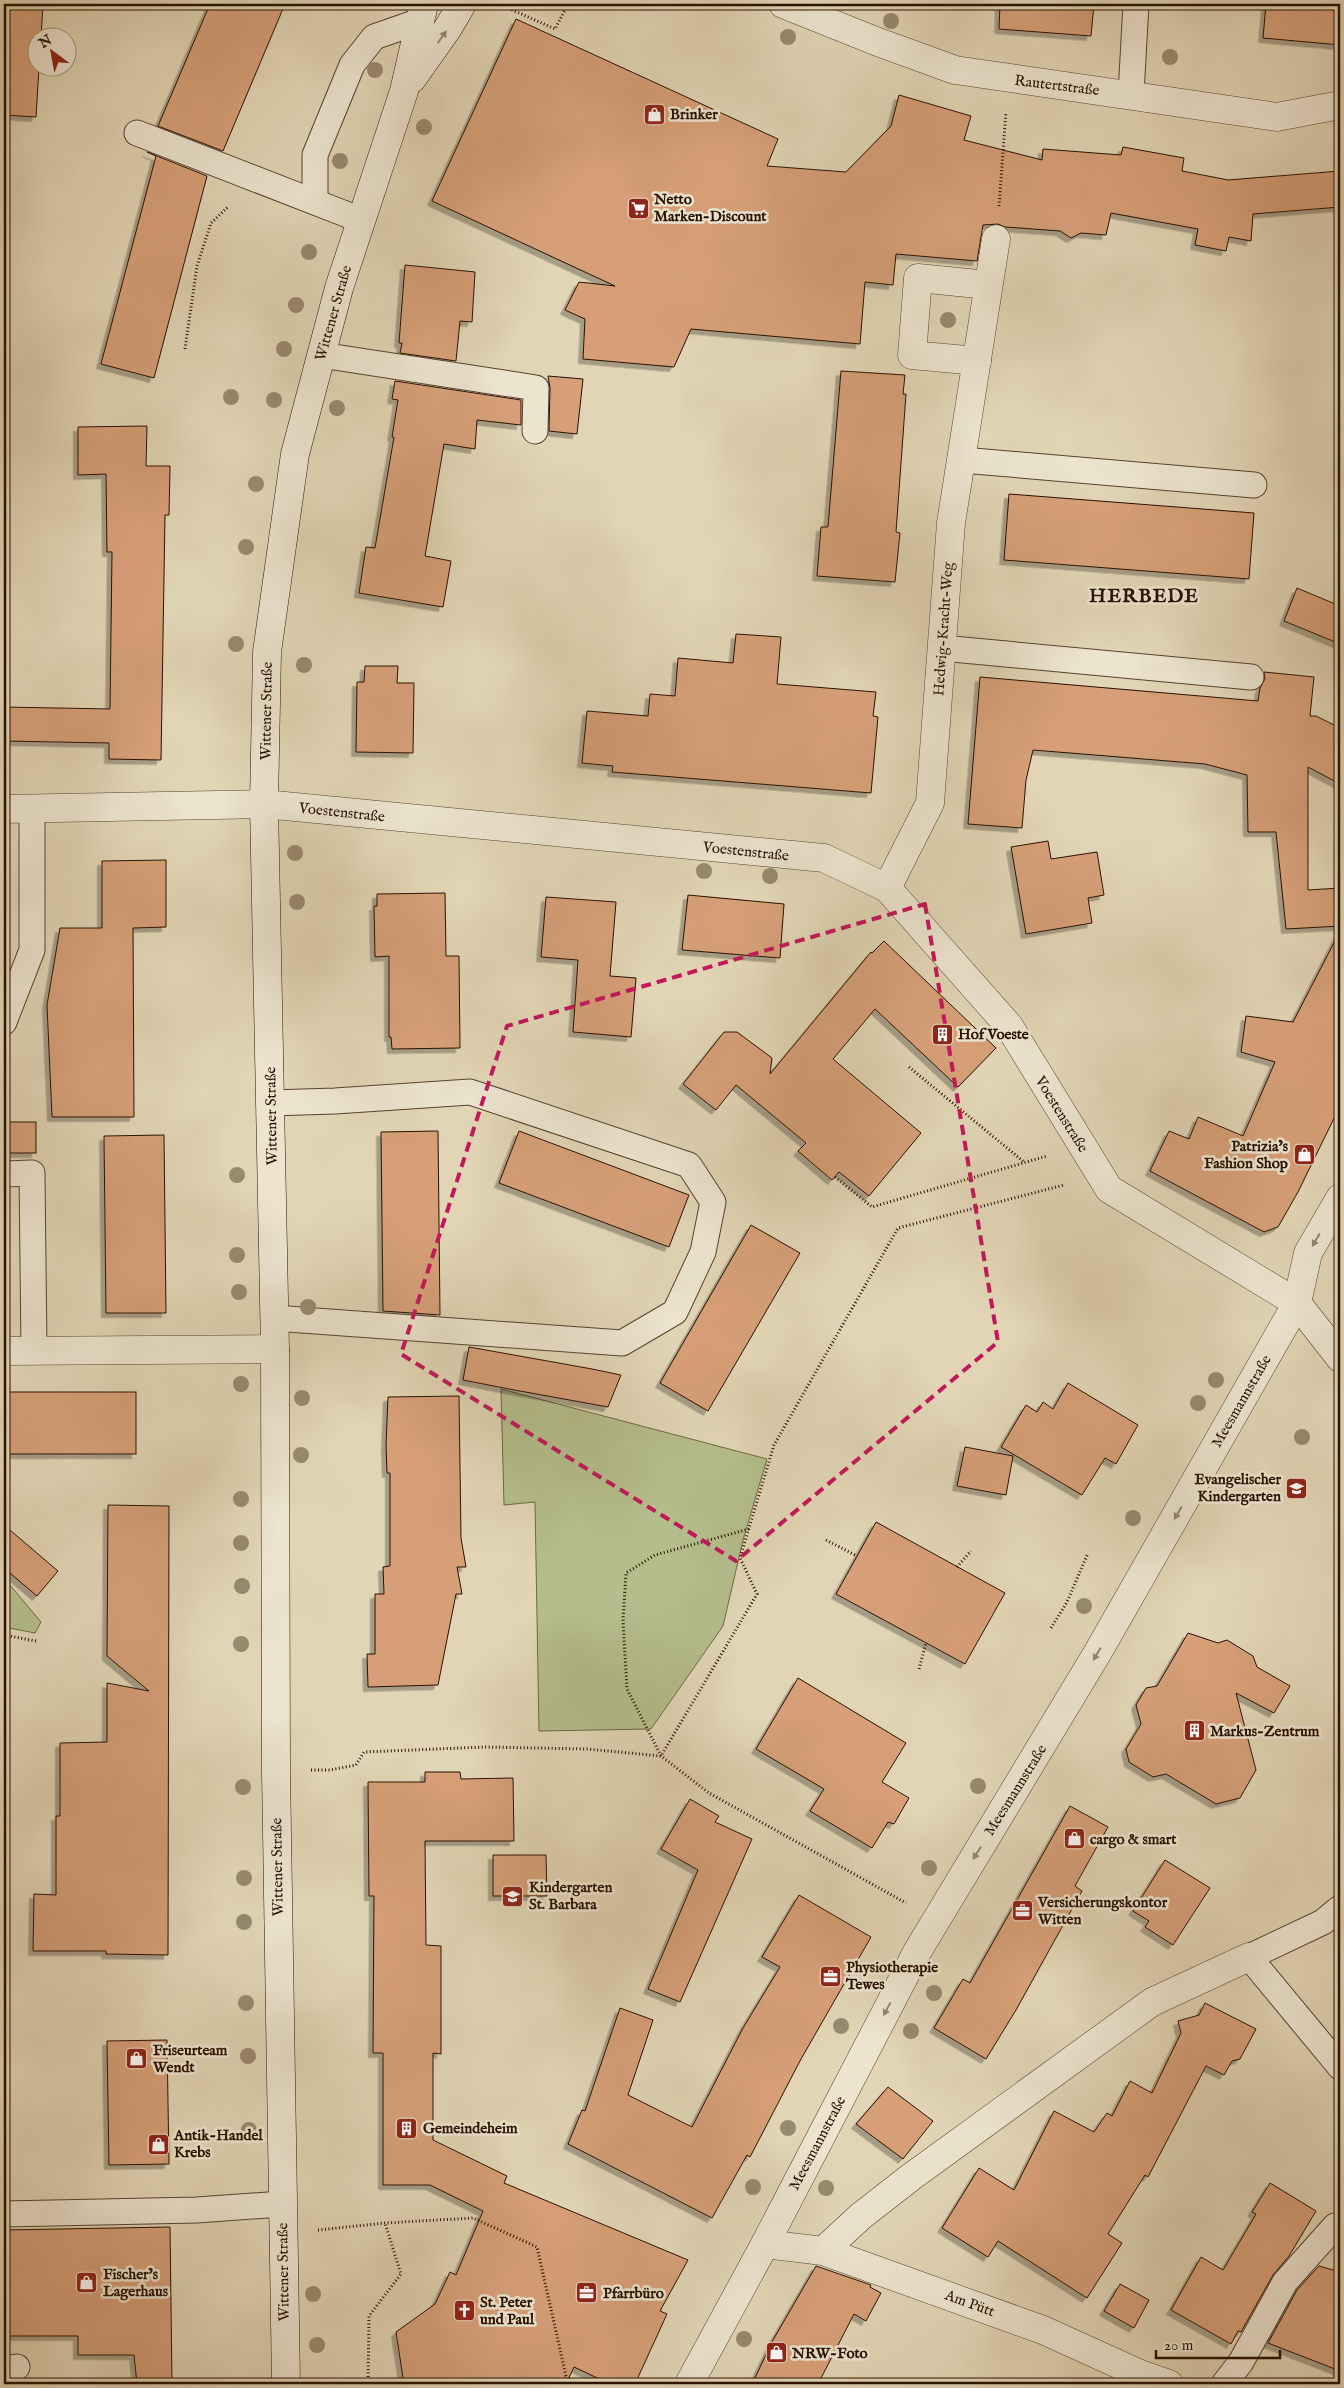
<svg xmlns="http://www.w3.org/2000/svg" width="1344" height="2388" viewBox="0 0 1344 2388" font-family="'IM FELL English',serif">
<defs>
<filter id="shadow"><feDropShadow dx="-4.5" dy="4.5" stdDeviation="0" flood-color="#0004"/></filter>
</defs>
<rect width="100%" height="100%" fill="#e1d5b5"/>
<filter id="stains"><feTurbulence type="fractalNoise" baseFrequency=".004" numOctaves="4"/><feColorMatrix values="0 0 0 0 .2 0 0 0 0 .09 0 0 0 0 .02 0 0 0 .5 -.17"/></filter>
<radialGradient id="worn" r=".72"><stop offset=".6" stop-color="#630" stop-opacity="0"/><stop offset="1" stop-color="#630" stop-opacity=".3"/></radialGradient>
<g fill="#b4bd8c" stroke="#6e6746">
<path d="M501,1389L767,1459L743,1540L723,1626L651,1729L539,1731L535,1502L504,1505Z"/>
<path d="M4,1578L41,1622L35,1633L4,1627Z"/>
</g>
<g fill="#d69f78" stroke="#291101" filter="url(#shadow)">
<path d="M4,4H43L41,38H38V68H39L36,117L4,115Z"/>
<path d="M210,4H285L223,151L158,126Z"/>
<path d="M1000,4H1094L1091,36L999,29Z"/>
<path d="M1266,4H1340V45L1263,38Z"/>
<path d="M516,19L778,139L767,166L846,172L891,126L899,95L971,116L964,140L1042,160L1043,149L1121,155L1123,147L1184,158L1182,171L1228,180L1340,171V207L1253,214L1251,241L1229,237L1226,251L1195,245L1198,229L1111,213L1106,235L1081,233L1071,238L1060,231L1005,227L998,224L983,225L977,261L896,254L893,285L865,282L860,344L691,329L674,367L583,359L585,319L565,310L579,282L615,286L432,201Z"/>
<path d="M147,152L207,176L154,378L101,364L156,156Z"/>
<path d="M405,265L475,272L472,322L460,321L456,361L400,353L402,343H399Z"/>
<path d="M841,371L905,375L903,394H906L896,532L900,533L895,582L817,576L821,527H828Z"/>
<path d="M548,376L583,379L577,434L549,431L550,388Z"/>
<path d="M395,381L521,400V425L477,420L475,449L444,444L425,556L451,561L443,607L359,593L366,547L375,548L394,437H392L398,400L392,399Z"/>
<path d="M147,426L146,466H170L169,515H165L161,760L109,759V743L4,741V707L110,709L112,552H107L106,474L78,475V427Z"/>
<path d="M1009,494L1254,513L1249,579L1004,560Z"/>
<path d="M1297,588L1340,606V644L1284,621Z"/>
<path d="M736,634L781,637L777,684L876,692L873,716L878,717L871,793L612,772L613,766L582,763L587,711L648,716L650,694L675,696L678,658L733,663Z"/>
<path d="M365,666H398L397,683H414L413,753L356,752L357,682H364Z"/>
<path d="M1264,672L1314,677L1310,716H1316L1340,728V784L1308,767V890L1340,888V926L1286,929L1276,832H1248L1247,775L1205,764L1033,750L1026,780L1022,828L968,824L980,677L1258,701L1260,688L1265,679Z"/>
<path d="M1048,841L1051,859L1097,852L1104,895L1088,898L1092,923L1026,934L1011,847Z"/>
<path d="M166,860V927L133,928L134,1117H52L47,1005L60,928H102V861Z"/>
<path d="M445,893L446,956H459L460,1048L392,1049L391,1037H389V956L375,957L374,906H377V894Z"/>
<path d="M688,895L784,904L780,958L682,950Z"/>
<path d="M546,897L616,902L610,976L636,978L631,1037L573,1032L578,960L541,957Z"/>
<path d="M1340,931V1106L1298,1192L1278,1227L1264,1232L1150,1171L1169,1131L1189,1139L1198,1117L1243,1136L1275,1062L1241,1052L1246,1016L1293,1022Z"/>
<path d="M884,941L996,1048L958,1087L875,1009L833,1059L921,1133L869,1196L839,1172L832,1180L798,1151L806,1143L736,1085L716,1110L683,1084L724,1032H737L772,1058L770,1074L871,952L872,953Z"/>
<rect x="4" y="1122" width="32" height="31"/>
<path d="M438,1131L440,1315L383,1311L381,1132Z"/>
<path d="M519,1131L689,1195L669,1247L499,1183Z"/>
<path d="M164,1135L166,1313H106L104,1136Z"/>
<path d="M751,1225L800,1253L708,1411L660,1383Z"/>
<path d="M469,1347L592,1369L621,1375L608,1407L509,1389L463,1380Z"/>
<path d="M1068,1383L1138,1425L1116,1464L1105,1458L1082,1495L1001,1447L1026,1405L1037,1412L1043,1402L1053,1409Z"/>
<rect x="4" y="1392" width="132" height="62"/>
<path d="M459,1396L461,1538L466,1567H457L462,1594H456L438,1685L368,1687L367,1654H375V1594H384L383,1567L390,1566V1473H387L386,1445L388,1397Z"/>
<path d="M965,1447L1013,1456L1006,1495L957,1486Z"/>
<path d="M108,1505L169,1506L168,1955L106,1954V1951H33L34,1894L56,1895V1816H60V1743L107,1742V1683L149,1691L107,1656Z"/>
<path d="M876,1522L1005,1593L965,1664L836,1594Z"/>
<path d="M4,1525L58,1571L37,1596L4,1568Z"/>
<path d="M1188,1633L1218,1643L1227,1640L1253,1656L1257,1667L1290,1686L1274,1713L1236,1693L1256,1770L1240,1798L1216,1804L1166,1774L1153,1777L1129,1762L1126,1749L1141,1724L1136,1705L1146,1688L1157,1686Z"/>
<path d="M798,1678L906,1743L882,1782L909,1798L894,1824L888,1822L872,1848L810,1811L824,1789L756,1749Z"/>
<path d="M425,1772H460L461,1779L513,1778L514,1841H425L426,1945L441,1946V2054L433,2053V2140L507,2176L504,2183L688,2260L660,2311L667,2314L635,2384H610L574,2367L566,2384H404L396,2332L435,2304L450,2272L456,2275L483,2211L430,2185H383V2053H373L374,1896H369L368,1782H425Z"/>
<path d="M690,1799L719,1816L715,1822L752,1839L680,2002L648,1989L698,1870L661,1849Z"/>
<path d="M1070,1806L1108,1827L1075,1886L1082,1891L1016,2010L986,2059L934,2028L963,1979L970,1983Z"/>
<path d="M493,1855H546L547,1896H493Z"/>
<path d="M1165,1860L1210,1888L1173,1945L1145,1927L1149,1921L1133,1911Z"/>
<path d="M799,1895L871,1937L801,2059L750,2157L747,2155L712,2218L568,2144L582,2110L585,2111L620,2008L653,2020L628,2095L692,2127L743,2028L780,1967L762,1957Z"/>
<path d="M1205,2003L1256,2029L1240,2059L1232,2061L1224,2075L1206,2066L1148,2177L1145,2175L1108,2234L1122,2243L1087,2298L998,2241L988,2257L942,2228L979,2168L1014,2190L1054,2111L1094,2132L1107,2113L1112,2116L1130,2081L1152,2093L1181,2033L1178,2021L1199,2015Z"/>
<path d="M167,2040L169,2164L109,2165L107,2041Z"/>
<path d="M888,2087L933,2121L903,2159L856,2124Z"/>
<path d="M1270,2183L1316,2211L1289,2256L1273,2275L1241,2332L1238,2331L1231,2344L1171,2310L1201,2257L1223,2270L1256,2214L1252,2212Z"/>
<path d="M170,2227L172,2384H137L134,2355H78V2336H4V2230Z"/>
<path d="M816,2266L871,2285L870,2287L881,2293L866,2321L854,2314L818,2384H752L773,2340Z"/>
<path d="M1319,2266L1340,2272V2371L1268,2343L1297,2290Z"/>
<path d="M1120,2284L1149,2300L1134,2328L1104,2311Z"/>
</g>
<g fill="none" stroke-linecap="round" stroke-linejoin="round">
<defs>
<g id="service">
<path d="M1131,94L1136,4"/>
<path d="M137,133L361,220"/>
<path d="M315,202V155L352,65L374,37L420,21"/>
<path d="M321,355L536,388L535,431"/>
<path d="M962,460L1254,485"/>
<path d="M942,648L1251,677"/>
<path d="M4,1022L32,950V808"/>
<path d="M270,1103L335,1101L470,1092L689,1165L713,1202L703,1252L675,1312L622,1343L274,1318"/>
<path d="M4,1174L32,1173L34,1351"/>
<path d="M1340,1908L1323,1922L1249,1957L1340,2067"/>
<path d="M4,2214L197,2210L282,2204"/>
<path d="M4,2369L17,2367"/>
<path d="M1224,2384L1241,2362L1285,2282L1335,2226"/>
</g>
<g id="minor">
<path d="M783,4L878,42L955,70L1277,117L1340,105"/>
<path d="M977,361L912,355L918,278L988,285"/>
<path d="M4,809L264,804L824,858L887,888L1009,1026L1109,1189L1297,1303L1340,1358"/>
<path d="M887,888L930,803L951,523L996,239"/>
<path d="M4,1351L275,1349"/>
<path d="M765,2244L823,2251L1043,2330L1140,2374L1169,2384"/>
<path d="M823,2251L861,2216L911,2177L1152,2002L1249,1957"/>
<path d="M689,2384L765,2244L917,1952L1098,1652L1297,1303L1308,1253L1340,1198"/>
</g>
<g id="secondary">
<path d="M412,79L448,28L462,4"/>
<path d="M286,2384L276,1771L275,1349L264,804L267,652L295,454L339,288L404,91L424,4"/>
</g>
</defs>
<use href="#service" stroke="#57422e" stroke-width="27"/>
<use href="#minor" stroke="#57422e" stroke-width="29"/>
<use href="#secondary" stroke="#291101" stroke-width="29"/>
<g stroke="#291101" stroke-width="3" stroke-dasharray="1 2.5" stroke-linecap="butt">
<path d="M499,4L555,29L568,4"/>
<path d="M999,206L1006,112"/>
<path d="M185,349L197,266L211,223L229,206"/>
<path d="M909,1067L1024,1162"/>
<path d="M835,1177L872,1207L1047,1156"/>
<path d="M749,1529L655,1555L626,1573L623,1621L627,1689L661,1756L709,1793L906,1903"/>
<path d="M826,1540L857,1556"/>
<path d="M957,1567L971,1551"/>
<path d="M1051,1628L1067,1602L1088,1553"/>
<path d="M4,1635L36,1641"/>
<path d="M919,1669L926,1643"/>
<path d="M311,1770H330L356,1765L364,1752L485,1747L587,1749L661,1756L757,1594L740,1558L774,1445L898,1228L1064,1185"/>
<path d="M318,2230L385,2223L473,2218L537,2247L566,2376L572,2384"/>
<path d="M368,2384L369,2316L401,2274L385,2223"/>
</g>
<use href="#service" stroke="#ece4cf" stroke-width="25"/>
<use href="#minor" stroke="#ece4cf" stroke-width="28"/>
<use href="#secondary" stroke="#ece4cf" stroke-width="28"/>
</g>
<g fill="#978a6d">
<circle cx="891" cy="21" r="8"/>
<circle cx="788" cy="37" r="8"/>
<circle cx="1170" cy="57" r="8"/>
<circle cx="375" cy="70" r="8"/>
<circle cx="424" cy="127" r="8"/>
<circle cx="340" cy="161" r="8"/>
<circle cx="309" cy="252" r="8"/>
<circle cx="296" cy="305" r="8"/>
<circle cx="948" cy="320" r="8"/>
<circle cx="284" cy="349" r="8"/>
<circle cx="231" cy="397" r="8"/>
<circle cx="274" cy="400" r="8"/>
<circle cx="337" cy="408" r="8"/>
<circle cx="256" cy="484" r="8"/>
<circle cx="246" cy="547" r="8"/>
<circle cx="236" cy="644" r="8"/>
<circle cx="304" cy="665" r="8"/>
<circle cx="295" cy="853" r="8"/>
<circle cx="704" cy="871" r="8"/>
<circle cx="770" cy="876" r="8"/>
<circle cx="297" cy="902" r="8"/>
<circle cx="237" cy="1175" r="8"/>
<circle cx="237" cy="1255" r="8"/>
<circle cx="239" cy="1292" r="8"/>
<circle cx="308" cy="1307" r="8"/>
<circle cx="1216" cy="1380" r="8"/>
<circle cx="241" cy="1384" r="8"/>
<circle cx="302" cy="1398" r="8"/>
<circle cx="1198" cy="1403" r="8"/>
<circle cx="1302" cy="1437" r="8"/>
<circle cx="301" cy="1455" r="8"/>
<circle cx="241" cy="1499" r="8"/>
<circle cx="1133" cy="1518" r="8"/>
<circle cx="241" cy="1543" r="8"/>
<circle cx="242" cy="1586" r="8"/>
<circle cx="1084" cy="1606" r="8"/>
<circle cx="241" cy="1644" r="8"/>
<circle cx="978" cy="1786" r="8"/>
<circle cx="243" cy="1787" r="8"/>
<circle cx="929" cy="1868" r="8"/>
<circle cx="244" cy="1878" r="8"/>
<circle cx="244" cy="1922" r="8"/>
<circle cx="934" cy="1993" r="8"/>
<circle cx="246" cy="2003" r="8"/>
<circle cx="841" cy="2026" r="8"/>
<circle cx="911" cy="2031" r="8"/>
<circle cx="248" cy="2056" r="8"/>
<circle cx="788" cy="2128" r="8"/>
<circle cx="249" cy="2130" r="8"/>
<circle cx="753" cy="2187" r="8"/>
<circle cx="826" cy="2188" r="8"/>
<circle cx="313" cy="2294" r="8"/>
<circle cx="744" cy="2339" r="8"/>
<circle cx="317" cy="2345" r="8"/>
</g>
<defs><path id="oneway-solid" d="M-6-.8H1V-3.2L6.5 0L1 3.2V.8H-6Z" transform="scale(1.25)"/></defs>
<g fill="#948572">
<use href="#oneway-solid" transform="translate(442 37) rotate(-55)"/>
<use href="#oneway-solid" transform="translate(1316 1240) rotate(120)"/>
<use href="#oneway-solid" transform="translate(1178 1513) rotate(120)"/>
<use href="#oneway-solid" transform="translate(1097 1654) rotate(120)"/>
<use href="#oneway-solid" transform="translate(977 1853) rotate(122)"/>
<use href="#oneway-solid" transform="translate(887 2009) rotate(118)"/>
</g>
<path fill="none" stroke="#c2185b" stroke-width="4" stroke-dasharray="10 6" stroke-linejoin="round" d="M925,904L998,1342L736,1561L401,1354L507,1026Z"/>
<defs>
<symbol id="shop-square" viewBox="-11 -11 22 22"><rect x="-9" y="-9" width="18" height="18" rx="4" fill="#8f2418" stroke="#ece4cf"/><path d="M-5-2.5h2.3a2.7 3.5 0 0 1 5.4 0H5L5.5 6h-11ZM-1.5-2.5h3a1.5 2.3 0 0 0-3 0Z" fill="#fff"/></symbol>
<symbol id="supermarket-square" viewBox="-11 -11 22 22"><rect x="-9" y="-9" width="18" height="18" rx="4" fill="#8f2418" stroke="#ece4cf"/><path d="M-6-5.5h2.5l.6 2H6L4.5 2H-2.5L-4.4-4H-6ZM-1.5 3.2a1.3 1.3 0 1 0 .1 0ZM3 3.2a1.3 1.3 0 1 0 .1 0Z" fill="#fff"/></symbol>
<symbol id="building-square" viewBox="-11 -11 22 22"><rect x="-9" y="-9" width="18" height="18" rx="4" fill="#8f2418" stroke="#ece4cf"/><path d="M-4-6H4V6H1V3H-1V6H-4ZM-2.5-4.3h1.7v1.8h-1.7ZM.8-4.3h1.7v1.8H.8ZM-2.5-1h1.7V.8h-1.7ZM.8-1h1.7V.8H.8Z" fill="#fff"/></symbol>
<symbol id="school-square" viewBox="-11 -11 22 22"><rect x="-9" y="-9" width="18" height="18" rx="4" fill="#8f2418" stroke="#ece4cf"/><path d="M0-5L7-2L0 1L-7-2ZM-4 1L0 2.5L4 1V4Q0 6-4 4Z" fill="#fff"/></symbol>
<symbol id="office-square" viewBox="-11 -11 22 22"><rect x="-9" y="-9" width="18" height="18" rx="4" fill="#8f2418" stroke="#ece4cf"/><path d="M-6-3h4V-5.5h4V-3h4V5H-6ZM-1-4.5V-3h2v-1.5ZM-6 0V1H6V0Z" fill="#fff"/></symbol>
<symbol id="church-square" viewBox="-11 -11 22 22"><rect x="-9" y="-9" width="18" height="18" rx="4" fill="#8f2418" stroke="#ece4cf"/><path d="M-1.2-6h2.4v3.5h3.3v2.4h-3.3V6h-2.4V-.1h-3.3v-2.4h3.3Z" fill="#fff"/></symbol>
</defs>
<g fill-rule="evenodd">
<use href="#shop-square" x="642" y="102" width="25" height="25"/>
<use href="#supermarket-square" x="626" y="196" width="25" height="25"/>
<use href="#building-square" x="930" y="1022" width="25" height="25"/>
<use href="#shop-square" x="1292" y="1142" width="25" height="25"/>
<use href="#school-square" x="1284" y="1476" width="25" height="25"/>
<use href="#building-square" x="1182" y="1718" width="25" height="25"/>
<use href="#shop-square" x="1062" y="1826" width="25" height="25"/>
<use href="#school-square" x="500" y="1884" width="25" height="25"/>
<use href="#office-square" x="1010" y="1898" width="25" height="25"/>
<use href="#office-square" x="818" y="1964" width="25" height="25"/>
<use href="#shop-square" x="124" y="2046" width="25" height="25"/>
<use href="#building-square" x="394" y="2116" width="25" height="25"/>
<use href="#shop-square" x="146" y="2132" width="25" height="25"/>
<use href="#shop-square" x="74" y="2270" width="25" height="25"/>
<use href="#office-square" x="574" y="2280" width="25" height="25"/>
<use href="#church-square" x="452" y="2298" width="25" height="25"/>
<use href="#shop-square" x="764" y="2340" width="25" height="25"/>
</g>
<g text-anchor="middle" stroke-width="5" stroke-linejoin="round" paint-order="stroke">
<g font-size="15" fill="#291101" stroke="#ece4cf">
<text transform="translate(1057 85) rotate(7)" y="5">Rautertstraße</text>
<text transform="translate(333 313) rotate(-74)" y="5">Wittener Straße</text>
<text transform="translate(943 629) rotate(-86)" y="5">Hedwig-Kracht-Weg</text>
<text transform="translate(266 711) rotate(-89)" y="5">Wittener Straße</text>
<text transform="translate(342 812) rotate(6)" y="5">Voestenstraße</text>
<text transform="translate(746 851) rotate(6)" y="5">Voestenstraße</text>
<text transform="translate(1062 1114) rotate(58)" y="5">Voestenstraße</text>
<text transform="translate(271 1116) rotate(-91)" y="5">Wittener Straße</text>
<text transform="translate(1241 1401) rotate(-60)" y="5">Meesmannstraße</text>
<text transform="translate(1015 1790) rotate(-58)" y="5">Meesmannstraße</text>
<text transform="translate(277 1867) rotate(-91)" y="5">Wittener Straße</text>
<text transform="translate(817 2143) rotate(-62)" y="5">Meesmannstraße</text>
<text transform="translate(283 2272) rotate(-91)" y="5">Wittener Straße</text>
<text transform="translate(970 2303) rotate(20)" y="5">Am Pütt</text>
</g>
<g font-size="15" font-weight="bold" fill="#291101" stroke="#ece4cf" text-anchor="start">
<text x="670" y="119">Brinker</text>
<text x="654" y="204">Netto<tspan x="654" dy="17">Marken-Discount</tspan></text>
<text x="958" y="1039">Hof Voeste</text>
<text x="1288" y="1151" text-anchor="end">Patrizia’s<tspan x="1288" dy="17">Fashion Shop</tspan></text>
<text x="1281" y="1484" text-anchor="end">Evangelischer<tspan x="1281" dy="17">Kindergarten</tspan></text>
<text x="1210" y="1736">Markus-Zentrum</text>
<text x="1090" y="1844">cargo &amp; smart</text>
<text x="529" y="1892">Kindergarten<tspan x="529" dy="17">St. Barbara</tspan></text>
<text x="1038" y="1907">Versicherungskontor<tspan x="1038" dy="17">Witten</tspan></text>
<text x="846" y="1972">Physiotherapie<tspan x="846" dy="17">Tewes</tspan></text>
<text x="153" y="2055">Friseurteam<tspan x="153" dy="17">Wendt</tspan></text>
<text x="423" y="2133">Gemeindeheim</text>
<text x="174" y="2140">Antik-Handel<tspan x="174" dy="17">Krebs</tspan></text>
<text x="103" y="2279">Fischer’s<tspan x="103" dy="17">Lagerhaus</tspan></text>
<text x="603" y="2298">Pfarrbüro</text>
<text x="480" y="2307">St. Peter<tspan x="480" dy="17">und Paul</tspan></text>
<text x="792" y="2358">NRW-Foto</text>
</g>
<g font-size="20" font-weight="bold" letter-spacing="1" fill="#291101" stroke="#ece4cf">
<text x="1144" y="602">HERBEDE</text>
</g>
</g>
<rect width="1344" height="2388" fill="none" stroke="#e1d5b5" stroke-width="20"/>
<rect x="5" y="5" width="1334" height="2378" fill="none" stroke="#291101" stroke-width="2.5"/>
<rect x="10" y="10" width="1324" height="2368" fill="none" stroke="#291101"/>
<g transform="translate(52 52) rotate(328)"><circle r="24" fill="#ece4cf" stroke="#9e907d"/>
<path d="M0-4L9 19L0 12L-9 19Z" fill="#8f2418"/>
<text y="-8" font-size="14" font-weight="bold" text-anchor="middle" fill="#291101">N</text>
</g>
<path d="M1156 2350v8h124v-8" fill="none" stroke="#291101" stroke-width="2.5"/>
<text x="1164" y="2350" font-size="15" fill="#291101" stroke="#ece4cf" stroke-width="4" paint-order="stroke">20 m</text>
<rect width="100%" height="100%" filter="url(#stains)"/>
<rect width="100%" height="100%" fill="url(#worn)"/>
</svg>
